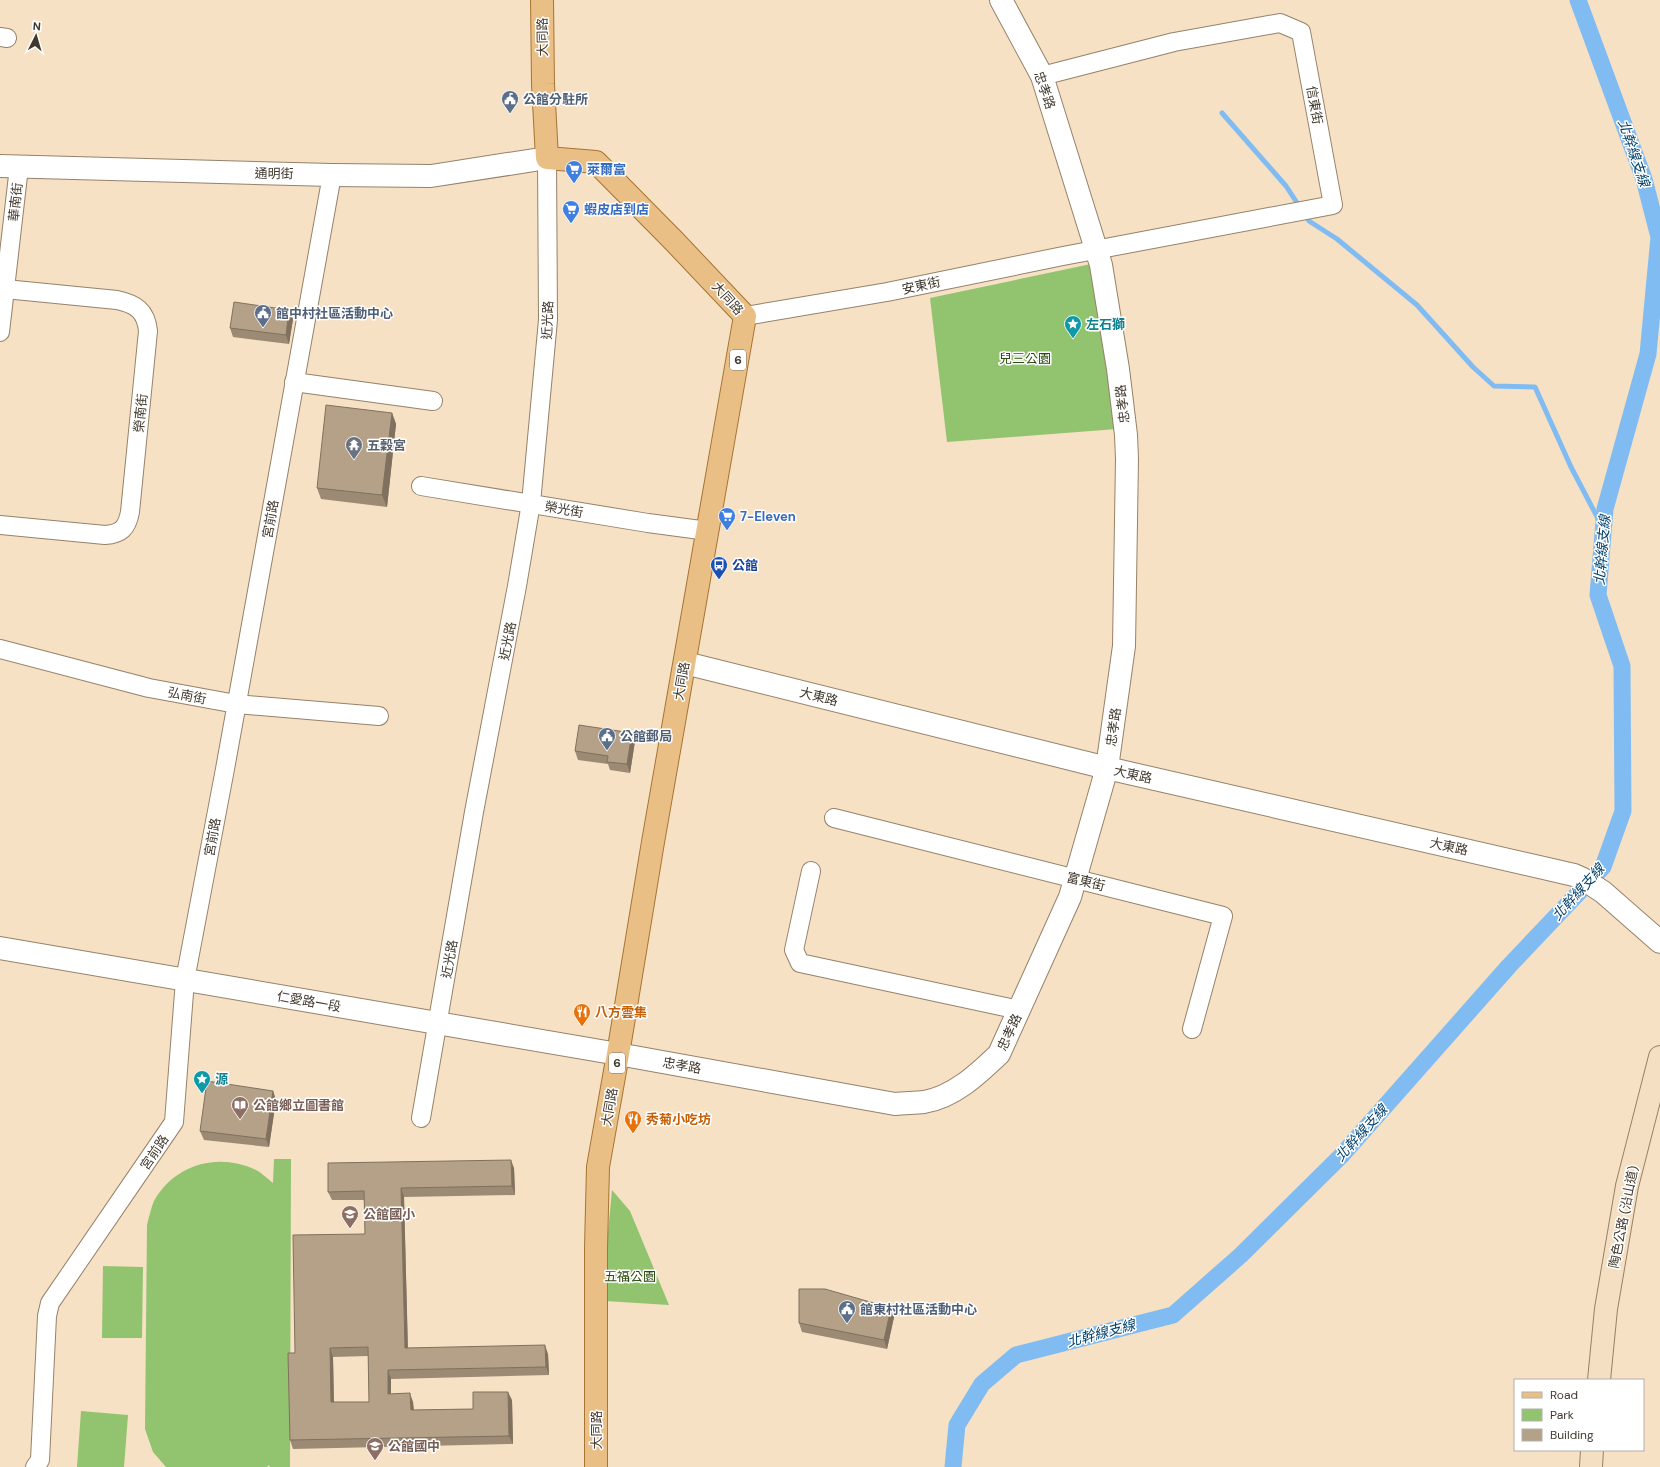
<svg xmlns="http://www.w3.org/2000/svg" width="1660" height="1467" viewBox="0 0 1660 1467" font-family="'DM Sans','Noto Sans TC',sans-serif">
<rect width="100%" height="100%" fill="#f6e1c5"/>
<g fill="#92c36f">
<path d="M1091,264L1117,429L947,442L930,298Z"/>
<path d="M274,1159H291L290,1467H270L269,1465L267,1467H166L153,1452L145,1429L147,1225C149,1217 151,1208 154,1201C175,1164 218,1152 256,1170C262,1173 268,1179 273,1183Z"/>
<path d="M612,1190L630,1211L669,1305L605,1301V1263Z"/>
<path d="M103,1266L143,1267L142,1338H102Z"/>
<path d="M81,1411L128,1415L124,1467H77Z"/>
</g>
<g fill="none" stroke-linecap="round" stroke-linejoin="round">
<path stroke="#80bcf2" stroke-width="5" d="M1222,113L1286,186L1309,221L1337,239L1417,305L1473,367L1494,386L1535,387L1571,467L1604,530"/>
<path stroke="#80bcf2" stroke-width="17" d="M953,1467L957,1425L982,1384L1016,1355L1173,1315L1241,1255L1341,1156L1509,966L1603,867L1623,811L1622,666L1598,595L1605,509L1648,354L1659,237L1644,179L1578,0"/>
<defs>
<g id="minor">
<path d="M0,37L7,38"/>
<path d="M745,316L887,292L1063,256L1333,205L1301,32L1280,23L1174,42L1042,76"/>
<path d="M0,332L19,167"/>
<path d="M294,382L433,401"/>
<path d="M421,486L648,523L708,531"/>
<path d="M0,525L105,535C121,534 127,528 130,512L148,331C146,311 136,304 117,300L5,289"/>
<path d="M0,649L149,688L236,704L379,716"/>
<path d="M834,818L1223,916L1192,1029"/>
<path d="M811,871L794,950L800,963L1019,1010"/>
<path d="M421,1118L474,812L517,586L531,503L548,320L547,158"/>
<path d="M35,1467L40,1460L47,1316L50,1303L174,1122L185,980L225,769L332,175"/>
</g>
<g id="tertiary">
<path d="M0,166L332,175L431,176L547,158"/>
<path d="M685,663L1107,768L1574,875L1583,879L1603,892L1660,942"/>
<path d="M0,948L618,1054L895,1104C905,1103 914,1103 924,1102C954,1097 978,1074 999,1054L1070,897L1107,768L1124,646L1127,459L1126,435L1118,369L1101,265L1042,76L1001,0"/>
</g>
<g id="secondary">
<path d="M1599,1380L1606,1309L1627,1186L1660,1057"/>
<path d="M1591,1467L1592,1450"/>
</g>
<path id="primary" d="M542,0L543,84L547,158L596,162L674,241L745,316L653,842L618,1054L598,1167L596,1248V1467"/>
</defs>
<use href="#minor" stroke="#958269" stroke-width="20"/>
<use href="#tertiary" stroke="#958269" stroke-width="24"/>
<use href="#secondary" stroke="#958269" stroke-width="24"/>
<use href="#primary" stroke="#a67433" stroke-width="24"/>
<use href="#minor" stroke="#fff" stroke-width="18"/>
<use href="#tertiary" stroke="#fff" stroke-width="22"/>
<use href="#secondary" stroke="#f4dfc2" stroke-width="22"/>
<use href="#primary" stroke="#eabf86" stroke-width="22"/>
</g>
<g fill="#9c8a74" fill-rule="evenodd">
<path d="M293,319L289,344L233,337L230,328Z"/>
<path d="M392,413L396,424L387,507L321,499L317,488Z"/>
<path d="M635,741L630,773L610,770L608,764L578,760L575,751Z"/>
<path d="M273,1091L276,1100L269,1147L204,1140L200,1131Z"/>
<path d="M514,1168L515,1195L404,1197L408,1348L548,1354L549,1375L391,1379V1394L413,1402L414,1410L473,1409L512,1400L513,1444L293,1449L290,1440L365,1234L364,1200H332L328,1192ZM368,1356L369,1402H334L333,1357Z"/>
<path d="M891,1308L894,1317L887,1349L802,1332L799,1323Z"/>
</g>
<g fill="#7f715e">
<path d="M289,310L293,319L289,344L286,335Z"/>
<path d="M392,413L396,424L387,507L382,495Z"/>
<path d="M632,733L635,741L630,773L627,764Z"/>
<path d="M273,1091L276,1100L269,1147L266,1139Z"/>
<path d="M511,1160L514,1168L515,1195L512,1186Z"/>
<path d="M401,1188L404,1197L408,1357L405,1348Z"/>
<path d="M891,1308L894,1317L887,1349L884,1340Z"/>
<path d="M545,1345L548,1354L549,1375L546,1367Z"/>
<path d="M330,1348L333,1357L334,1411L331,1402Z"/>
<path d="M388,1370L391,1379V1402L388,1394Z"/>
<path d="M508,1392L512,1400L513,1444L509,1436Z"/>
<path d="M410,1393L413,1402L414,1419L411,1410Z"/>
</g>
<g fill="#b5a187" stroke="#7f715e" fill-rule="evenodd">
<path d="M234,302L289,310L286,335L230,328Z"/>
<path d="M326,405L392,413L382,495L317,488Z"/>
<path d="M579,725L632,733L627,764L607,762L608,756L575,751Z"/>
<path d="M207,1081L273,1091L266,1139L200,1131Z"/>
<path d="M511,1160L512,1186L401,1188L405,1348L545,1345L546,1367L388,1370V1394L410,1393L411,1410L473,1409V1392H508L509,1436L290,1440L288,1353H295L293,1235L365,1234L364,1191L328,1192V1163ZM368,1347L369,1402H331L330,1348Z"/>
<path d="M799,1289H825L891,1308L884,1340L799,1323Z"/>
</g>
<defs>
<symbol id="civic-pin" viewBox="-11 -11 22 30"><path d="M0 17L-7.5 6A9.5 9.5 0 1 1 7.5 6Z" fill="#5c6f8a" stroke="#fff"/><path d="M-.6-6.5H3V-4.5H.6V-3L4-1V1h2V6H-6V1h2V-1L-.6-3ZM-1.2 2.5V6h2.4V2.5Z" fill="#fff"/></symbol>
<symbol id="supermarket-pin" viewBox="-11 -11 22 30"><path d="M0 17L-7.5 6A9.5 9.5 0 1 1 7.5 6Z" fill="#3f7fe0" stroke="#fff"/><path d="M-6-5.5h2.5l.6 2H6L4.5 2H-2.5L-4.4-4H-6ZM-1.5 3.2a1.3 1.3 0 1 0 .1 0ZM3 3.2a1.3 1.3 0 1 0 .1 0Z" fill="#fff"/></symbol>
<symbol id="sight-pin" viewBox="-11 -11 22 30"><path d="M0 17L-7.5 6A9.5 9.5 0 1 1 7.5 6Z" fill="#0f9aa8" stroke="#fff"/><path d="M0-6L1.8-2.2L6-1.7L2.9 1.2L3.7 5.4L0 3.3L-3.7 5.4L-2.9 1.2L-6-1.7L-1.8-2.2Z" fill="#fff"/></symbol>
<symbol id="temple-pin" viewBox="-11 -11 22 30"><path d="M0 17L-7.5 6A9.5 9.5 0 1 1 7.5 6Z" fill="#6b7280" stroke="#fff"/><path d="M0-6L5-2H3V0L6.5 2.5H4V6H1.5V3h-3V6H-4V2.5H-6.5L-3 0V-2H-5Z" fill="#fff"/></symbol>
<symbol id="bus-pin" viewBox="-11 -11 22 30"><path d="M0 17L-7.5 6A9.5 9.5 0 1 1 7.5 6Z" fill="#1a4fb4" stroke="#fff"/><path d="M-5-6H5V4H4V6H2V4H-2V6H-4V4H-5ZM-3.5-4V0h7V-4ZM-3.5 1.2v1.5H-2V1.2ZM2 1.2v1.5H3.5V1.2Z" fill="#fff"/></symbol>
<symbol id="restaurant-pin" viewBox="-11 -11 22 30"><path d="M0 17L-7.5 6A9.5 9.5 0 1 1 7.5 6Z" fill="#e8710a" stroke="#fff"/><path d="M-5-6h1v4h1v-4h1v4h1v-4h1v5L-1.5 .5V6h-2V.5L-5-1ZM5-6V6H3V1.5H1.5Q1.5-4 5-6Z" fill="#fff"/></symbol>
<symbol id="library-pin" viewBox="-11 -11 22 30"><path d="M0 17L-7.5 6A9.5 9.5 0 1 1 7.5 6Z" fill="#8d6e63" stroke="#fff"/><path d="M-6-4Q-3-5.5-.7-3.5V5Q-3 3-6 4ZM6-4Q3-5.5 .7-3.5V5Q3 3 6 4Z" fill="#fff"/></symbol>
<symbol id="school-pin" viewBox="-11 -11 22 30"><path d="M0 17L-7.5 6A9.5 9.5 0 1 1 7.5 6Z" fill="#8d6e63" stroke="#fff"/><path d="M0-5L7-2L0 1L-7-2ZM-4 1L0 2.5L4 1V4Q0 6-4 4Z" fill="#fff"/></symbol>
</defs>
<g fill-rule="evenodd">
<use href="#civic-pin" x="500" y="89" width="20" height="27"/>
<use href="#supermarket-pin" x="564" y="159" width="20" height="27"/>
<use href="#supermarket-pin" x="561" y="199" width="20" height="27"/>
<use href="#civic-pin" x="253" y="303" width="20" height="27"/>
<use href="#sight-pin" x="1063" y="314" width="20" height="27"/>
<use href="#temple-pin" x="344" y="435" width="20" height="27"/>
<use href="#supermarket-pin" x="717" y="506" width="20" height="27"/>
<use href="#bus-pin" x="709" y="555" width="20" height="27"/>
<use href="#civic-pin" x="597" y="726" width="20" height="27"/>
<use href="#restaurant-pin" x="572" y="1002" width="20" height="27"/>
<use href="#sight-pin" x="192" y="1069" width="20" height="27"/>
<use href="#library-pin" x="230" y="1095" width="20" height="27"/>
<use href="#restaurant-pin" x="623" y="1109" width="20" height="27"/>
<use href="#school-pin" x="340" y="1204" width="20" height="27"/>
<use href="#civic-pin" x="837" y="1299" width="20" height="27"/>
<use href="#school-pin" x="365" y="1436" width="20" height="27"/>
</g>
<g text-anchor="middle" stroke-width="3" stroke-linejoin="round" paint-order="stroke">
<g fill="#fff" stroke="#7a746d" stroke-width="1">
<rect x="730" y="350" width="16" height="20" rx="3"/>
<rect x="609" y="1053" width="16" height="20" rx="3"/>
</g>
<g font-size="12" font-weight="bold" fill="#41392e">
<text x="738" y="364">6</text>
<text x="617" y="1067">6</text>
</g>
<g font-size="13" fill="#41392e" stroke="#fff">
<text transform="translate(542 37) rotate(-91)" y="5">大同路</text>
<text transform="translate(1045 90) rotate(71)" y="5">忠孝路</text>
<text transform="translate(1315 105) rotate(80)" y="5">信東街</text>
<text transform="translate(274 173) rotate(1)" y="5">通明街</text>
<text transform="translate(15 202) rotate(-84)" y="5">華南街</text>
<text transform="translate(921 285) rotate(-12)" y="5">安東街</text>
<text transform="translate(728 298) rotate(48)" y="5">大同路</text>
<text transform="translate(547 320) rotate(-88)" y="5">近光路</text>
<text transform="translate(1122 404) rotate(-97)" y="5">忠孝路</text>
<text transform="translate(140 413) rotate(-84)" y="5">榮南街</text>
<text transform="translate(564 509) rotate(10)" y="5">榮光街</text>
<text transform="translate(270 519) rotate(-80)" y="5">宮前路</text>
<text transform="translate(507 641) rotate(-79)" y="5">近光路</text>
<text transform="translate(681 681) rotate(-80)" y="5">大同路</text>
<text transform="translate(187 695) rotate(11)" y="5">弘南街</text>
<text transform="translate(819 696) rotate(14)" y="5">大東路</text>
<text transform="translate(1113 727) rotate(-82)" y="5">忠孝路</text>
<text transform="translate(1133 774) rotate(13)" y="5">大東路</text>
<text transform="translate(212 837) rotate(-80)" y="5">宮前路</text>
<text transform="translate(1449 846) rotate(12)" y="5">大東路</text>
<text transform="translate(1086 881) rotate(14)" y="5">富東街</text>
<text transform="translate(449 959) rotate(-80)" y="5">近光路</text>
<text transform="translate(309 1001) rotate(10)" y="5">仁愛路一段</text>
<text transform="translate(1009 1032) rotate(-65)" y="5">忠孝路</text>
<text transform="translate(682 1065) rotate(10)" y="5">忠孝路</text>
<text transform="translate(609 1107) rotate(-80)" y="5">大同路</text>
<text transform="translate(154 1152) rotate(-56)" y="5">宮前路</text>
<text transform="translate(1623 1217) rotate(-79)" y="5">陶色公路 (沿山道)</text>
<text transform="translate(596 1430) rotate(-90)" y="5">大同路</text>
</g>
<g font-size="13" font-weight="bold" fill="#4e5e75" stroke="#fff" text-anchor="start">
<text x="523" y="104">公館分駐所</text>
<text x="276" y="318">館中村社區活動中心</text>
<text x="620" y="741">公館郵局</text>
<text x="860" y="1314">館東村社區活動中心</text>
</g>
<g font-size="13" font-weight="bold" fill="#366cbe" stroke="#fff" text-anchor="start">
<text x="587" y="174">萊爾富</text>
<text x="584" y="214">蝦皮店到店</text>
<text x="740" y="521">7-Eleven</text>
</g>
<g font-size="13" font-weight="bold" fill="#0d838f" stroke="#fff" text-anchor="start">
<text x="1086" y="329">左石獅</text>
<text x="215" y="1084">源</text>
</g>
<g font-size="13" fill="#2d4c11" stroke="#fff">
<text x="1025" y="363">兒三公園</text>
<text x="630" y="1281">五福公園</text>
</g>
<g font-size="13" font-weight="bold" fill="#5b616d" stroke="#fff" text-anchor="start">
<text x="367" y="450">五穀宮</text>
</g>
<g font-size="13" font-weight="bold" fill="#164399" stroke="#fff" text-anchor="start">
<text x="732" y="570">公館</text>
</g>
<g font-size="13" font-weight="bold" fill="#c56008" stroke="#fff" text-anchor="start">
<text x="595" y="1017">八方雲集</text>
<text x="646" y="1124">秀菊小吃坊</text>
</g>
<g font-size="13" font-weight="bold" fill="#785e54" stroke="#fff" text-anchor="start">
<text x="253" y="1110">公館鄉立圖書館</text>
<text x="363" y="1219">公館國小</text>
<text x="388" y="1451">公館國中</text>
</g>
<g font-size="14" font-style="italic" fill="#05426d" stroke="#fff">
<text transform="translate(1634 153) rotate(71)" y="5">北幹線支線</text>
<text transform="translate(1602 550) rotate(-85)" y="5">北幹線支線</text>
<text transform="translate(1578 892) rotate(-48)" y="5">北幹線支線</text>
<text transform="translate(1361 1133) rotate(-48)" y="5">北幹線支線</text>
<text transform="translate(1101 1333) rotate(-15)" y="5">北幹線支線</text>
</g>
</g>
<rect x="1514" y="1379" width="130" height="72" fill="#ffffff" stroke="#b3b0ab"/>
<rect x="1522" y="1392" width="20" height="6" fill="#eabf86" stroke="#b3b0ab"/>
<text x="1550" y="1399" font-size="12" fill="#41392e">Road</text>
<rect x="1522" y="1409" width="20" height="12" fill="#92c36f" stroke="#b3b0ab"/>
<text x="1550" y="1419" font-size="12" fill="#41392e">Park</text>
<rect x="1522" y="1429" width="20" height="12" fill="#b5a187" stroke="#b3b0ab"/>
<text x="1550" y="1439" font-size="12" fill="#41392e">Building</text>
<g transform="translate(36 36) rotate(5)" stroke="#ffffff" stroke-width="3" paint-order="stroke">
<path d="M0-3L7 15L0 10L-7 15Z" fill="#41392e"/>
<text y="-6" font-size="11" font-weight="bold" text-anchor="middle" fill="#41392e">N</text>
</g>
</svg>
